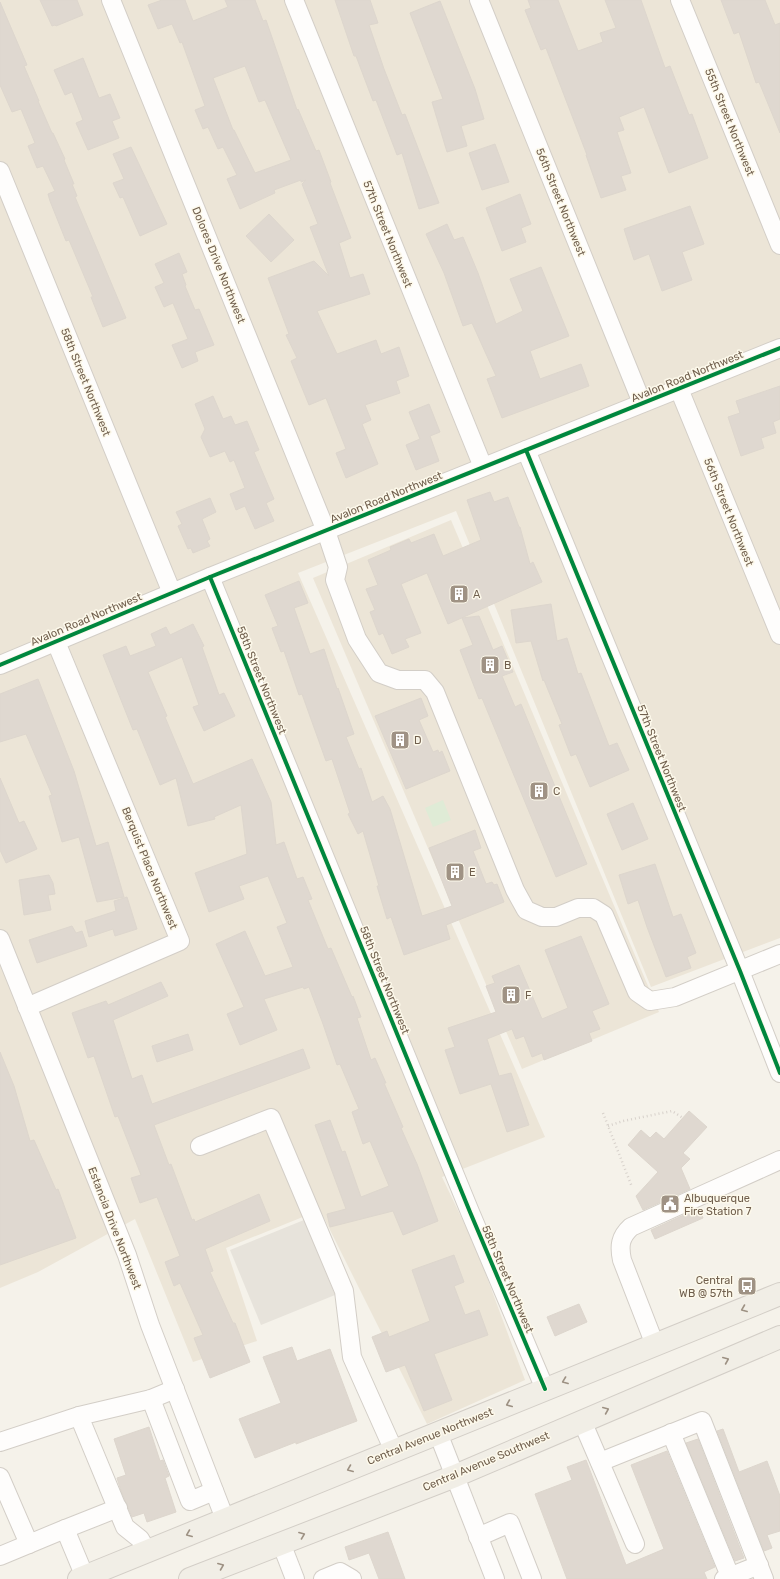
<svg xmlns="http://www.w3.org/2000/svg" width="780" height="1579" viewBox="0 0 780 1579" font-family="Rubik,sans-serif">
<rect width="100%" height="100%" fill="#f5f2ea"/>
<g fill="#ece5d7">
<path d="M0,0H780V938L651,987L456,511L298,573L545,1137L442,1177L476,1248L525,1380L427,1424L320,1210L226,1248L257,1341L193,1362L135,1219L38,1272L0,1288Z"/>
<path d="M451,520L659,1012L522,1069L313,578Z"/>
</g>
<path fill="#e7e3db" d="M304,1220L335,1295L261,1325L230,1250Z"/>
<path fill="#dfebd6" d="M443,800L451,820L433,827L425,808Z"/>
<g fill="#dfd8d0" stroke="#ddd6cd" fill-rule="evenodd">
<path d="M40,0H77L83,15L56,26L55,25L52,26Z"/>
<path d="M162,0H185L193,21L228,7L225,0H255L263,21L266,20L297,110L298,109L316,151L319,150L331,182L330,183L351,238L339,243L350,278L363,274L370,294L317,311L337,354L376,340L381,354L399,347L409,376L396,381L400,393L365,405L371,420L362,424L378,464L346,478L336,453L346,449L326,398L309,405L291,361L297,358L286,335L289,334L268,278L314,261L329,276L310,227L318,224L302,184L306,180L301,182V180L274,190L275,193L240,209L227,179L237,175L223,147L218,149L208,127L203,129L195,110L205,106L182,42L180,43L172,24L158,29L148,5ZM245,66L259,102L265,100L291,160L255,173L234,130H233L213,78Z"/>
<path d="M335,0H370L378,23L369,25L384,69L402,115L405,114L439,203L419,209L402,153L397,155L376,100L373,101L356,56H354Z"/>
<path d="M528,0H558L578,51L603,42L600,33L616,28L605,0H641L665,68L670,66L689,115L692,114L708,158L669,173L644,107L619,117L624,130L617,132L631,173L621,176L626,190L601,198L586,155H587L546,48L541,50L525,10L531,8Z"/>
<path d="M721,0H765L775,25L780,23V133L759,82L756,83L739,32L734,34Z"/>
<path d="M440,1L475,89L484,119L461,126L467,146L447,152L432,102L443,99L410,13Z"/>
<path d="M0,2L27,65L24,66L39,101H38L52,133H53L65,159L64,160L74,184H72L77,196L75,197L126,318L103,327L91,297H93L69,240L66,241L50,201L48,194L55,191L43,166L37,168L28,146L35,143L21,109L12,112L0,85Z"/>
<path d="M83,58L99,98L110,94L120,118L112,121L119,138L88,150L76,123L83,120L72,92L65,95L54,70Z"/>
<path d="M495,144L509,182L482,190L469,153Z"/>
<path d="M131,147L167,224L140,236L123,197L120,198L113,183L124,179L113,154Z"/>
<path d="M520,194L531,224L521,228L526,242L502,251L486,208Z"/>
<path d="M690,206L704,244L682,252L692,280L662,291L649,254L634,260L624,229Z"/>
<path d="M269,214L294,240L271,262L246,236Z"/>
<path d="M447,224L454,240L463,237L478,273L496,324L523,311L510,279L541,267L569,336L530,351L540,379L581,364L589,386L502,418L487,379L496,376L472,323L463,326L444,273L426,234Z"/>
<path d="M179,253L187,272L182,274L186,285L185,286L195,310L199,309L214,345L195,352L198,361L182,368L172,345L188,339L173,303L164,307L155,287L164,283L155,264Z"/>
<path d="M780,386V419L773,422L776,433L761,438L764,448L741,456L728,417L740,413L736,401Z"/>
<path d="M213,396L223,419L231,416L235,425L247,421L259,450L254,452L274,499L266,503L274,521L255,529L245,506L236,510L230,494L245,488L234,460L230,462L225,451L210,457L201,437L205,429L195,404Z"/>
<path d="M429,404L440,432L430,436L439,461L416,470L406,445L420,439L409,412Z"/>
<path d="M490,492L494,502L508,497L519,527H520L530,564L533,562L542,582L448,624L427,573L401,584L421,633L405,639L409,647L392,654L383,633L379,635L370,612L375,610L366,589L378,585L368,560L391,550L390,547L409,539L411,543L434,534L443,556L481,540L467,500Z"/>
<path d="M210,498L216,512L202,519L210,539L207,541L210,546L193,553L191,548L188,549L178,526L182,524L176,512Z"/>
<path d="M299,581L308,603L294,608L310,654L324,649L337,689L338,688L354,734L346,737L359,769L361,768L372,802L383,796L390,809L422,916L452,906L429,848L475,830L481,848L473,851L486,884L492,882L494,885L497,884L504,902L446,925L450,939L404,955L391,917L387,919L377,886H379L363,831L358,834L348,814L350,813L332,759L326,761L302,694L299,695L284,651L281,652L272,628L278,626L265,595Z"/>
<path d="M551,604L557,641L567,638L578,674L581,673L609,746L617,743L629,770L590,787L576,754L571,756L559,725L562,724L544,680L543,681L531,641L516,643L511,610Z"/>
<path d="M479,616L493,650L502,646L513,672L502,676L515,707L521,704L587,864L556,877L482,698L479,699L460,650L473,645L462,618Z"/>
<path d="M193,624L204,646L202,647L219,695L224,693L235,716L204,731L193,707L199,705L182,657L148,672L167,716L165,717L193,784L252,759L271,802L276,845L284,842L297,879L303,877L312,899L308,900L328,949L331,948L352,997L353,996L361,1017L357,1018L371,1060L375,1058L386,1083H384L403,1127L401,1128L417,1164L438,1221L403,1235L393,1211L330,1227L327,1214L346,1209L315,1125L330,1120L342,1152L345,1151L361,1197L389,1186L370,1141L363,1144L352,1112L359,1109L340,1064L337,1065L323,1024L309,987L304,989L303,987L264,999L277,1030L240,1045L227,1014L244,1007L216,944L245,931L265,976L293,967L277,927L287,923L268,876L239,886L244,899L209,912L195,873L247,854L241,805L214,817L215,819L188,826L176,778L160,785L137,729L133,730L103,655L126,646L130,656L156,646L151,634L166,627L170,635Z"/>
<path d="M38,679L74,771L96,846L108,842L124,897L97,902L79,837L62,842L49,796L52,795L26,734L0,742V694Z"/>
<path d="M421,698L428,716L419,720L433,752L438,750L439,753L442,751L450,771L406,789L375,716Z"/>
<path d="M0,778L19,823L24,821L37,849L6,863L0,850Z"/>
<path d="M633,803L648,839L622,850L607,814Z"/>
<path d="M655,864L673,917L681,914L696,953L687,957L691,968L666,977L647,927L638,900L628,904L619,875Z"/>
<path d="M49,875L53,883L55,894L48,895L51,910L24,915L19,880Z"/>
<path d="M127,897L137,929L115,936L113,929L89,937L85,921L116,911L114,901Z"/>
<path d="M72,926L76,933L82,931L87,946L37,963L29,940Z"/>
<path d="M581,936L609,1004L592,1011L600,1029L589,1033L592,1041L544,1060L542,1053L532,1057L524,1036L516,1039L512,1029L487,1039L499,1076L511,1073L529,1125L507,1132L491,1084L460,1094L445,1050L455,1047L448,1028L496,1012L486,986L495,983L492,976L519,965L542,1019L568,1008L545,950Z"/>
<path d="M161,982L168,996L113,1020L132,1079L142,1075L152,1104L303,1049L310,1068L154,1125L169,1165L171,1164L192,1220L194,1219L195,1222L259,1194L270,1221L205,1249L213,1271L210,1272L233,1323H235L250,1362L210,1378L194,1338L203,1335L180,1283L174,1286L165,1262L180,1256L157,1197L140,1203L131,1178L141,1175L118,1116L115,1117L94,1056L88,1058L72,1013L106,1001L108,1005Z"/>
<path d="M188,1034L193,1050L157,1062L152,1046Z"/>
<path d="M0,1052L14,1086L30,1141L34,1140L56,1190L58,1189L76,1238L0,1265Z"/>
<path d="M689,1111L707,1127L683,1153L690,1159L681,1168L690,1189L643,1210L636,1196L658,1172L628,1145L641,1130L650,1138L656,1132L664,1139Z"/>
<path d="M699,1208L703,1218L655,1239L651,1230Z"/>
<path d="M454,1255L464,1282L454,1286L465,1315L479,1310L488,1335L434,1354L452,1400L424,1411L405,1365L386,1372L372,1337L387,1331L389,1337L430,1321L412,1270Z"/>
<path d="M579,1304L587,1322L555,1336L547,1317Z"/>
<path d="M292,1347L297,1361L330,1349L357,1421L296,1444V1442L255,1458L239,1419L281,1403L263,1357Z"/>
<path d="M149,1427L160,1461L163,1460L169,1476L165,1478L176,1512L147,1522L144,1513L132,1517L121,1491L117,1478L126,1475L114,1439Z"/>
<path d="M723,1429L739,1472L767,1461L780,1496V1531L767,1535L772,1548L764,1551L717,1431Z"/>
<path d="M698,1439L744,1558L735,1561L686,1443Z"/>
<path d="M667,1451L715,1567L704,1572L707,1579H567L535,1494L572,1480L567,1467L586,1460L626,1565L664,1549L631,1465Z"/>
<path d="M388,1532L405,1579H379L369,1553L349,1560L345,1547Z"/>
</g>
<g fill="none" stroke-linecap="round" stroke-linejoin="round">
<defs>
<g id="minor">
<path d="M111,0L326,531L338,567L335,580L357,639L379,673L398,680H425L435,692L515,890L526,910L542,917H556L578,908H593L604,915L637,992L650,1001L675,997L780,954"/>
<path d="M294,0L483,467"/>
<path d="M479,0L642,403"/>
<path d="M680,0L780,245"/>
<path d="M0,171L172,593"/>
<path d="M679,389L780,635"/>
<path d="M526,450L740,971L780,1073"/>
<path d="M210,577L470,1212L545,1389"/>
<path d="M0,665L210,577L780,348"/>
<path d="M0,939L127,1255L150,1325L225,1519"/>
<path d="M27,1007L180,941L56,642"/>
<path d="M200,1146L271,1118L344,1291L352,1357L394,1451"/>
<path d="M655,1345L622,1260C619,1246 620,1237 631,1227L780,1160"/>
<path d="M151,1399L190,1501L214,1491"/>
<path d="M582,1421L635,1544"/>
<path d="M438,1433L495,1579"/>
<path d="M671,1433L730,1576"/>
<path d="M0,1442L79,1416"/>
<path d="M600,1462L702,1421L764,1579"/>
<path d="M0,1477L29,1544"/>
<path d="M478,1537L510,1523L532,1579"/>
<path d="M281,1543L295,1579"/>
<path d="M147,1551L140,1539L125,1527L79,1416L151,1399L175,1389"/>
<path d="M0,1556L65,1529"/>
<path d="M85,1577L65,1529L118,1508"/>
<path d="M323,1579L340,1572L352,1579"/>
<path d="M724,1579L759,1565"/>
</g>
<g id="major">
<path d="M79,1579L780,1294"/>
<path d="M190,1579L455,1476L780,1337"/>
</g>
</defs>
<use href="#minor" stroke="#d3cec7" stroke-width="20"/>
<use href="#major" stroke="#d3cec7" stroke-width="24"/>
<g stroke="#d7d1cb" stroke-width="2.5" stroke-dasharray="1 3" stroke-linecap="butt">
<path d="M603,1113L632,1187"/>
<path d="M608,1126L623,1121L672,1111L683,1118"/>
</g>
<use href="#minor" stroke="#fefdfc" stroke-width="18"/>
<use href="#major" stroke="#f1eee6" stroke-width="22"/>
<defs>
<g id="cycleway">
<path d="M526,450L740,971L780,1073"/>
<path d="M210,577L470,1212L545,1389"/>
<path d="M0,665L210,577L780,348"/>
</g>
</defs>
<use href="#cycleway" stroke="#fdf9eb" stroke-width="6"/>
<use href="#cycleway" stroke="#00873e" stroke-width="4"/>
</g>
<defs><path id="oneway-chevron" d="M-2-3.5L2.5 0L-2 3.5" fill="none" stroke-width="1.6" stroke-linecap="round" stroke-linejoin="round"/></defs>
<g stroke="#9d9183">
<use href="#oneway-chevron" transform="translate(744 1309) rotate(158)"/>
<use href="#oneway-chevron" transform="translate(726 1360) rotate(-23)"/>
<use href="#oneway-chevron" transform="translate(565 1381) rotate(159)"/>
<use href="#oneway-chevron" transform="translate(509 1404) rotate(157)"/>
<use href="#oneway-chevron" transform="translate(606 1410) rotate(-23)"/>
<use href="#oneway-chevron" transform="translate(350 1469) rotate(158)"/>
<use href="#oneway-chevron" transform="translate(189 1534) rotate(158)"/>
<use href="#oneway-chevron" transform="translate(302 1535) rotate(-21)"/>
<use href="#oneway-chevron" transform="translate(221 1566) rotate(-22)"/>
</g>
<defs>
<symbol id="building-square" viewBox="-11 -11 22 22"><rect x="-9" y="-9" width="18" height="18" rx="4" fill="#9f9284" stroke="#fdf9eb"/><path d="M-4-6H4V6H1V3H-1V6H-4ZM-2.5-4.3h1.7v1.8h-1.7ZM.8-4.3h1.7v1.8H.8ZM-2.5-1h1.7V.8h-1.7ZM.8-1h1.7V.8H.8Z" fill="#fff"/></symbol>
<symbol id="civic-square" viewBox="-11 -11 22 22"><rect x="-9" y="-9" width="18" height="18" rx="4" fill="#9f9284" stroke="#fdf9eb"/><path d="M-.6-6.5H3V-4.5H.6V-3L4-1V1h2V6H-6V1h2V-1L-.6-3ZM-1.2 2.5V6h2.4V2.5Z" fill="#fff"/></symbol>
<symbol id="bus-square" viewBox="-11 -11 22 22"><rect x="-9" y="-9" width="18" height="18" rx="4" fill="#9f9284" stroke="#fdf9eb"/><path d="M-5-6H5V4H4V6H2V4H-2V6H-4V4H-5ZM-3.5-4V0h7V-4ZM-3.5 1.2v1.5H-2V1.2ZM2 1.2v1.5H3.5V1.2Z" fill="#fff"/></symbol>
</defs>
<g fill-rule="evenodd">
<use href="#building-square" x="448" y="583" width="22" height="22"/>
<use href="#building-square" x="479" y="654" width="22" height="22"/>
<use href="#building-square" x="389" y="729" width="22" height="22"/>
<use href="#building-square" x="528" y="780" width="22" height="22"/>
<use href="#building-square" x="444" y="861" width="22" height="22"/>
<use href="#building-square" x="500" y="984" width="22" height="22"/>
<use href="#civic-square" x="659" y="1193" width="22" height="22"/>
<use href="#bus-square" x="736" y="1275" width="22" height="22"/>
</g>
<g text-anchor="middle" stroke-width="3" stroke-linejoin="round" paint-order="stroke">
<g font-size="11" fill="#705f4d" stroke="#fdf9eb">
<text transform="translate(730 122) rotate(68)" y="4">55th Street Northwest</text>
<text transform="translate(561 202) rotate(68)" y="4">56th Street Northwest</text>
<text transform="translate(388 234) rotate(68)" y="4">57th Street Northwest</text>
<text transform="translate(219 265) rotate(68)" y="4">Dolores Drive Northwest</text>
<text transform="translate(687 376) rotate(-22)" y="4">Avalon Road Northwest</text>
<text transform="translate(86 382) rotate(68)" y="4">58th Street Northwest</text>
<text transform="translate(386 497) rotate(-22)" y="4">Avalon Road Northwest</text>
<text transform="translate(729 512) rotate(68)" y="4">56th Street Northwest</text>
<text transform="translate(86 619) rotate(-23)" y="4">Avalon Road Northwest</text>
<text transform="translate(262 680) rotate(68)" y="4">58th Street Northwest</text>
<text transform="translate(662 758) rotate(68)" y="4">57th Street Northwest</text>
<text transform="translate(150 868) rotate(68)" y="4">Berquist Place Northwest</text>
<text transform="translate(385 980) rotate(68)" y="4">58th Street Northwest</text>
<text transform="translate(115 1228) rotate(69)" y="4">Estancia Drive Northwest</text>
<text transform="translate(508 1279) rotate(67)" y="4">58th Street Northwest</text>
<text transform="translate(430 1436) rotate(-22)" y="4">Central Avenue Northwest</text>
<text transform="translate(486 1461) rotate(-23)" y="4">Central Avenue Southwest</text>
</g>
<g font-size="11" fill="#705f4d" stroke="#fdf9eb" text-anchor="start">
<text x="473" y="598">A</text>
<text x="504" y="669">B</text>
<text x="414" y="744">D</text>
<text x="553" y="795">C</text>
<text x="469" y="876">E</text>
<text x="525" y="999">F</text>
<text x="684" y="1202">Albuquerque<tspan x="684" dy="13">Fire Station 7</tspan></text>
<text x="733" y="1284" text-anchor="end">Central<tspan x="733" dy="13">WB @ 57th</tspan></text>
</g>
</g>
</svg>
